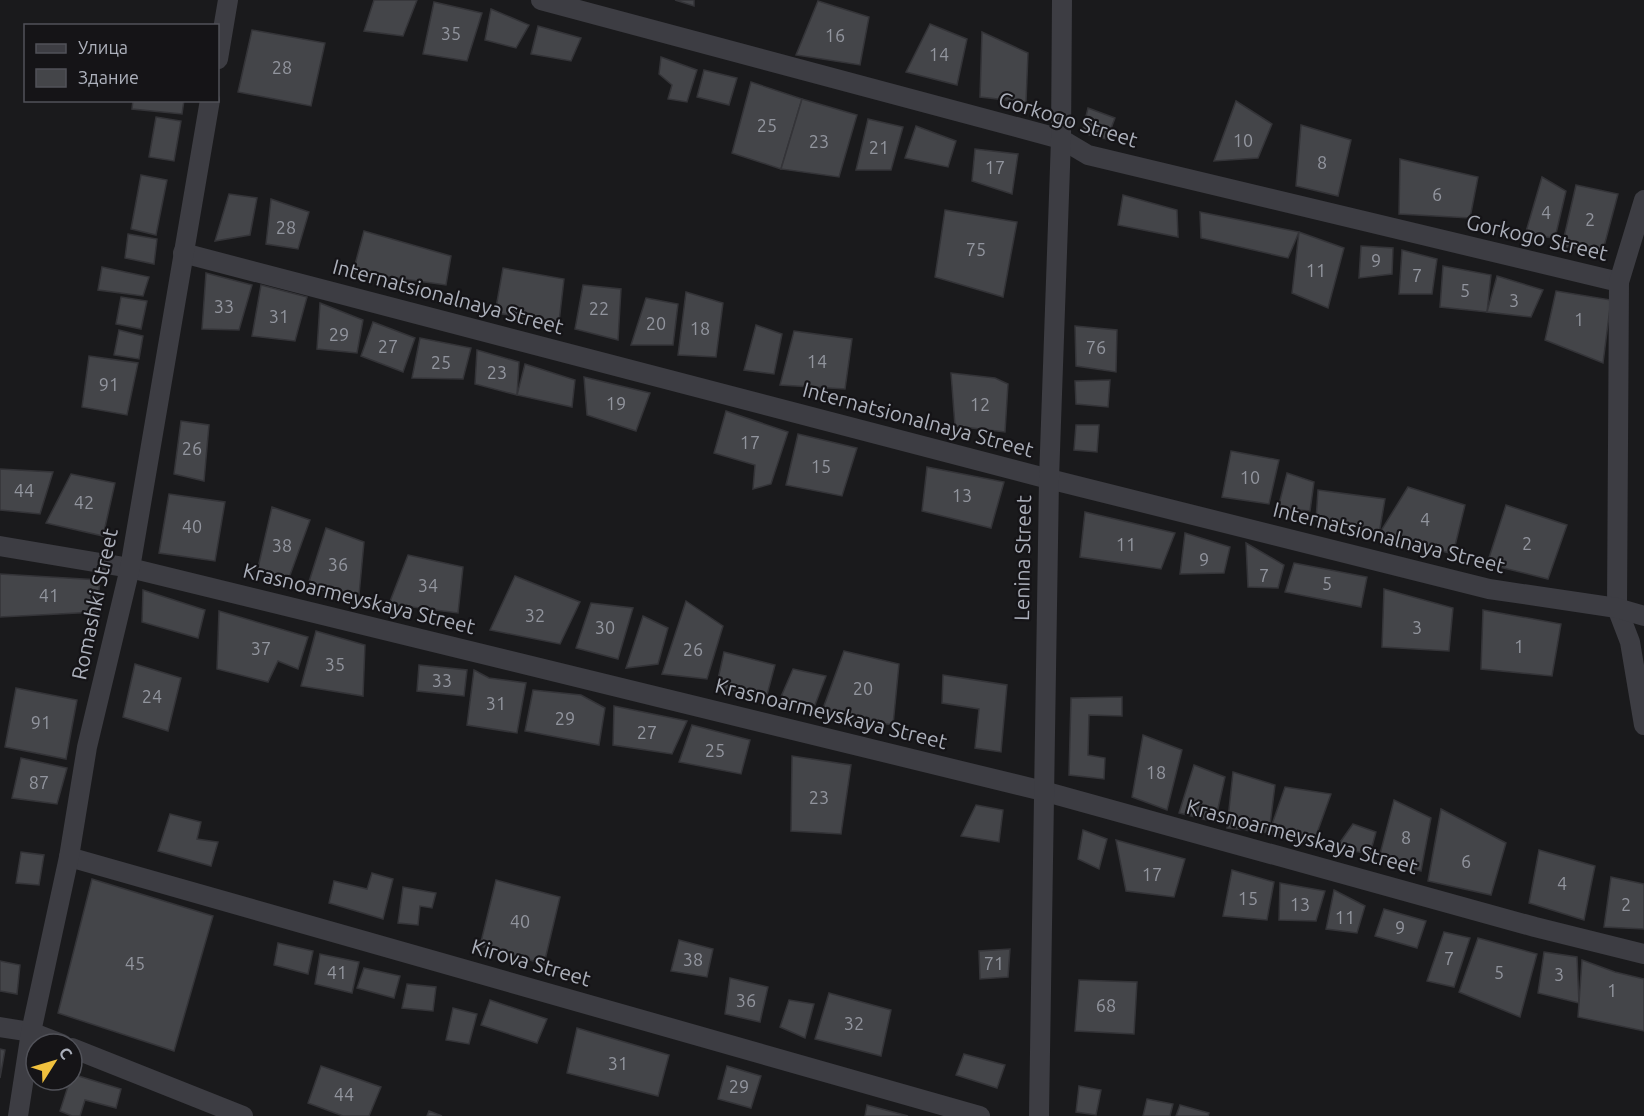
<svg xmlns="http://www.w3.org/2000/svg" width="1644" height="1116" viewBox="0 0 1644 1116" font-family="Ubuntu,sans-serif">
<rect width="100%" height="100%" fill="#1a1a1c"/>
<g fill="#444549" stroke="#343438" stroke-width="1.5">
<path d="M374,0H417L403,36L364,31Z"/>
<path d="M675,0H694V6Z"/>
<path d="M818,1L869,17L860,65L796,55Z"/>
<path d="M434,2L482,13L467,61L423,54Z"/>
<path d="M491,9L529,25L516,48L485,40Z"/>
<path d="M930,24L967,39L957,85L906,72Z"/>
<path d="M538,26L581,38L571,61L531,54Z"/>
<path d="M252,30L325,43L311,106L238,92Z"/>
<path d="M982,32L1028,53L1026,102L980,97Z"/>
<path d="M661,57L697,70L687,102L668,99L672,85L659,74Z"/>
<path d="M704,70L737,78L729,105L697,97Z"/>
<path d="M751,82L802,99L781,169L732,153Z"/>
<path d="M802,99L857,115L839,177L781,169Z"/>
<path d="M133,100H184L182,114L132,109Z"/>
<path d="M1236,101L1272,124L1258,158L1214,161Z"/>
<path d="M1088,108L1115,118L1107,139L1082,133Z"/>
<path d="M156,117L181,121L174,161L149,157Z"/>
<path d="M868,119L903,127L891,170H856Z"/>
<path d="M1301,125L1351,140L1338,196L1296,186Z"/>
<path d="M916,126L956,141L948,167L905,158Z"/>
<path d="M975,149L1018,154L1012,194L972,181Z"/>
<path d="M1400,159L1478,177L1470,218L1399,214Z"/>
<path d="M141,175L167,180L156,235L131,229Z"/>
<path d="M1542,177L1566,191L1555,238L1525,235Z"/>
<path d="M1576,185L1618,194L1602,254L1562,246Z"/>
<path d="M229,194L257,198L250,235L215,241Z"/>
<path d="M1123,195L1177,210L1178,237L1118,225Z"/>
<path d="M271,199L309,212L298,249L266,244Z"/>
<path d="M945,210L1017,222L1003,297L935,277Z"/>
<path d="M1200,212L1299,232L1288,258L1201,238Z"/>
<path d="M364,231L451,256L446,285L353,272Z"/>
<path d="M1299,232L1344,248L1328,308L1292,293Z"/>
<path d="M128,234L157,239L154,264L125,258Z"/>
<path d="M1361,246L1393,248L1392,274L1359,278Z"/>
<path d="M1402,250L1437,259L1432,294H1399Z"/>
<path d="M1443,266L1491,275L1487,312L1440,307Z"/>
<path d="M102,267L149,277L143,296L98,290Z"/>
<path d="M503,268L564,279L559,322L495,313Z"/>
<path d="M206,273L252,285L239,330L202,329Z"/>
<path d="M1497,276L1543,290L1531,317L1487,312Z"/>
<path d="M261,285L307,297L295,341L252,336Z"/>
<path d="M583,285L621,289L618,340L575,329Z"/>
<path d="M1556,291L1611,300L1603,363L1545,340Z"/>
<path d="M686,292L723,303L716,357L678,355Z"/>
<path d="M121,297L147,301L141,329L116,324Z"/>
<path d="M646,298L678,304L673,345H631Z"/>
<path d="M320,303L363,320L357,353L317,349Z"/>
<path d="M373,322L415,338L403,372L361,356Z"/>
<path d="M756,325L782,334L774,374L744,370Z"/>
<path d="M1075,326L1117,330L1116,372L1076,366Z"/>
<path d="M119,330L143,336L139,359L114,355Z"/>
<path d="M794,331L852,339L845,389L780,385Z"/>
<path d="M420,338L471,348L463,379L412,378Z"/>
<path d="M477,350L519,362L517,395L475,384Z"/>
<path d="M89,356L138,363L127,415L82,407Z"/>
<path d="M525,364L575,380L572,407L517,395Z"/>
<path d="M951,373L995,378L1008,384L1005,432L955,426Z"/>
<path d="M584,377L650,393L636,431L587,415Z"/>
<path d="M1110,380L1108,407L1076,404L1075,381Z"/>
<path d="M726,411L788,432L771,484L753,489L755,465L714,453Z"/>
<path d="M181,421L209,425L204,481L174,474Z"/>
<path d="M1076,425H1099L1097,452L1074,450Z"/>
<path d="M798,434L857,448L842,496L786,485Z"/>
<path d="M1231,451L1279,460L1269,504L1222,497Z"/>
<path d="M927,467L1004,482L991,528L922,511Z"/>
<path d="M0,469L53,472L40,514L0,510Z"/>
<path d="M1287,473L1314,482L1310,511L1278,508Z"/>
<path d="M71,474L115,483L103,536L46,523Z"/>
<path d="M1408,487L1465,505L1453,554L1379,534Z"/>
<path d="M1318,490L1385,499L1379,534L1316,520Z"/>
<path d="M169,494L225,502L215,561L159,553Z"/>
<path d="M1506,505L1567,525L1548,579L1487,564Z"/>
<path d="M272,507L310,520L289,578L257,572Z"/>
<path d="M1085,512L1175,533L1161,569L1080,557Z"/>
<path d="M326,528L364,542L359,595L307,588Z"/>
<path d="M1185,533L1230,547L1224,573L1180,574Z"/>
<path d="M1246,543L1284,565L1278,588L1248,587Z"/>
<path d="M408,555L463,567L458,613L389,604Z"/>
<path d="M1294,563L1367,577L1361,607L1285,592Z"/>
<path d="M0,574L100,580L97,612L0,617Z"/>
<path d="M515,576L580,602L560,644L490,630Z"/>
<path d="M1384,589L1453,608L1449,651L1382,647Z"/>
<path d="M143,590L205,610L198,638L142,622Z"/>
<path d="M686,601L723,626L707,679L662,674Z"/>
<path d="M591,603L633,608L618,659L576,648Z"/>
<path d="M1483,610L1561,624L1552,676L1481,669Z"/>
<path d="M219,611L308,637L298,669L278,661L268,682L217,669Z"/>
<path d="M643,616L668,628L658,664L626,668Z"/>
<path d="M316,631L365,645L363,696L301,686Z"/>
<path d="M844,651L899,664L893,725L821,714Z"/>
<path d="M724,652L775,665L767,695L716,688Z"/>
<path d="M135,664L181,678L168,731L123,717Z"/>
<path d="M419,665L467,670L464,696L417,691Z"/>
<path d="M793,669L826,676L815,705L780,699Z"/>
<path d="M474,670L489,678L526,683L517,733L467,725Z"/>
<path d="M943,675L1007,685L1001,752L975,748L979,709L942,703Z"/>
<path d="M16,688L77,700L66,759L5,747Z"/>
<path d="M533,690L581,695L605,708L599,745L525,731Z"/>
<path d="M1122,697V716L1089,715L1088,755L1105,758L1104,779L1069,775L1071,698Z"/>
<path d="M614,706L687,721L672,754L613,745Z"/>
<path d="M692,725L750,740L741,774L679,762Z"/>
<path d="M1143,735L1182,750L1167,810L1132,797Z"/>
<path d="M792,756L851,765L841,834L791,831Z"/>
<path d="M21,758L67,768L57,804L12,798Z"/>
<path d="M1194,765L1225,777L1215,822L1179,813Z"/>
<path d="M1233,772L1275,785L1269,833L1227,828Z"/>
<path d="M1285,787L1331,794L1313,844L1269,833Z"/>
<path d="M1394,800L1431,818L1421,871L1379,858Z"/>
<path d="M976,805L1003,810L999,842L961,836Z"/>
<path d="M1441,809L1506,843L1491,895L1428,881Z"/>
<path d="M170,814L201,822L197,839L218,842L211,866L158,851Z"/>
<path d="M1353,824L1376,832L1370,854L1336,848Z"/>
<path d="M1083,830L1107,839L1099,869L1078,859Z"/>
<path d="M1116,840L1185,859L1174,897L1126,891Z"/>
<path d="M1539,850L1595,866L1584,920L1529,903Z"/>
<path d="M21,852L44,855L39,885L16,883Z"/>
<path d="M1232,870L1274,882L1267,920L1223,916Z"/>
<path d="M372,873L393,879L383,919L329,903L334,881L367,889Z"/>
<path d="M1611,877L1644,884V929L1604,927Z"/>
<path d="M92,879L213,916L174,1051L58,1013Z"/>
<path d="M496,880L560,897L544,964L480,946Z"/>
<path d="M1280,883L1325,891L1316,921L1279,920Z"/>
<path d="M403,887L436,893L432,908L420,906L418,925L398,923Z"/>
<path d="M1334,890L1365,906L1357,933L1326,929Z"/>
<path d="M1384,909L1426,921L1417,948L1375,936Z"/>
<path d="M1444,932L1470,938L1454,987L1427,981Z"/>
<path d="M1478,938L1537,954L1520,1017L1459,992Z"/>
<path d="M679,940L713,949L707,977L671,971Z"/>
<path d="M278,943L313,951L308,974L274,965Z"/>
<path d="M1010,949L1008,977L980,979L979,951Z"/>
<path d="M1544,952L1577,957L1579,1003L1538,993Z"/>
<path d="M320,954L359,962L352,993L315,984Z"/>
<path d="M1582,960L1615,972L1644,979V1031L1578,1017Z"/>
<path d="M0,961L20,965L17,994L0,991Z"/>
<path d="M364,968L400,976L394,998L357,988Z"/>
<path d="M730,978L768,987L760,1022L725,1014Z"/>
<path d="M1079,980L1137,982L1134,1034L1075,1031Z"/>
<path d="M407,984L436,987L433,1011L402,1008Z"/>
<path d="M829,993L891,1010L881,1056L815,1039Z"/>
<path d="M490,1000L547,1019L537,1043L481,1025Z"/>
<path d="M789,1000L814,1004L805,1038L780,1027Z"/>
<path d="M453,1008L477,1014L469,1044L446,1040Z"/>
<path d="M577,1028L669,1055L658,1096L567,1073Z"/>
<path d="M0,1049L5,1050L0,1078Z"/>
<path d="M964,1054L1005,1065L997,1088L956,1075Z"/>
<path d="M321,1066L381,1087L369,1116H343L308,1103Z"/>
<path d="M727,1066L761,1076L751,1108L718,1099Z"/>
<path d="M72,1074L121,1089L116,1108L85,1100L80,1116H72L60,1111L70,1080H72Z"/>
<path d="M1079,1086L1101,1090L1096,1115L1076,1112Z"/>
<path d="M1147,1099L1173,1104L1170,1116H1143Z"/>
<path d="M867,1105L908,1116H865Z"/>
<path d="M1180,1105L1209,1113L1208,1116H1176Z"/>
<path d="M429,1111L442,1116H427Z"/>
</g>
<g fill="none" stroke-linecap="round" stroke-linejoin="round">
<g stroke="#3d3d43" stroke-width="20">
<path d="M541,0L1061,139L1088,155L1619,282"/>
<path d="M218,59L228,0"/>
<path d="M1644,200L1619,282L1617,608L1630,642L1644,725"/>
<path d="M183,253L1049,479L1489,589L1617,608L1644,616"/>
<path d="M0,546L130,568L1043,791L1535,927L1644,954"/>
<path d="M69,857L980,1116"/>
<path d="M0,1027L31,1032L62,1044"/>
<path d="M72,1048L243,1116"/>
<path d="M18,1116L31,1032L69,857L87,747L130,568L210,100"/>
<path d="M1039,1116L1049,479L1061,139L1062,0"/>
</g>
</g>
<g text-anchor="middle" stroke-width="4.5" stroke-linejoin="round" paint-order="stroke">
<g font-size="18" fill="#92959e">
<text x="451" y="40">35</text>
<text x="835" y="42">16</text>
<text x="939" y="61">14</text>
<text x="282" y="74">28</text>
<text x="767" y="132">25</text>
<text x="1243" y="147">10</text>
<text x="819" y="148">23</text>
<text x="879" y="154">21</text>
<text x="1322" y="169">8</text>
<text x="995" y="174">17</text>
<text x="1437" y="201">6</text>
<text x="1546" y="219">4</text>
<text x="1590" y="226">2</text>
<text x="286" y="234">28</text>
<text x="976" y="256">75</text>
<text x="1376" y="267">9</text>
<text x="1316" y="277">11</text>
<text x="1417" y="282">7</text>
<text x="1465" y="297">5</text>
<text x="1514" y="307">3</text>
<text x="224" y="313">33</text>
<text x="599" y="315">22</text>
<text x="279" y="323">31</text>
<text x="1579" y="326">1</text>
<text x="656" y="330">20</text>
<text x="700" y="335">18</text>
<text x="339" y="341">29</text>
<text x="388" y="353">27</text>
<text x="1096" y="354">76</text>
<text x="817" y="368">14</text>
<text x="441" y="369">25</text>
<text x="497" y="379">23</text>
<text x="109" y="391">91</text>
<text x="616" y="410">19</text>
<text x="980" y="411">12</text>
<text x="750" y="449">17</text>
<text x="192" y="455">26</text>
<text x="821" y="473">15</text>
<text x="1250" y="484">10</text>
<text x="24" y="497">44</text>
<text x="962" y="502">13</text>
<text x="84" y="509">42</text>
<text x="1425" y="526">4</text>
<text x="192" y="533">40</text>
<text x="1527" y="550">2</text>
<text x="1126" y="551">11</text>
<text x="282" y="552">38</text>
<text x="1204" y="566">9</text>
<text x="338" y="571">36</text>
<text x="1264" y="582">7</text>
<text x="1327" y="590">5</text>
<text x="428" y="592">34</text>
<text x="49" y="602">41</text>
<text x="535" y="622">32</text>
<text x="605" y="634">30</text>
<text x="1417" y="634">3</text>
<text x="1519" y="653">1</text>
<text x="261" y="655">37</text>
<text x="693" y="656">26</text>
<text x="335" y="671">35</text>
<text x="442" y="687">33</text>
<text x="863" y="695">20</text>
<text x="152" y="703">24</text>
<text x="496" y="710">31</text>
<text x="565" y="725">29</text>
<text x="41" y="729">91</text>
<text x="647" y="739">27</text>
<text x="715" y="757">25</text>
<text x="1156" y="779">18</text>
<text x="39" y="789">87</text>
<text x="819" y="804">23</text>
<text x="1406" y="844">8</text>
<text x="1466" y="868">6</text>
<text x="1152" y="881">17</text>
<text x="1562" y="890">4</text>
<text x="1248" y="905">15</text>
<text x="1300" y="911">13</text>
<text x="1626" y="911">2</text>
<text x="1345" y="924">11</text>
<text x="520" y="928">40</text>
<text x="1400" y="934">9</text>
<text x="1449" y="965">7</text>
<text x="693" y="966">38</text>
<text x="135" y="970">45</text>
<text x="994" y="970">71</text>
<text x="337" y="979">41</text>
<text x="1499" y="979">5</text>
<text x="1559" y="981">3</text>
<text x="1612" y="997">1</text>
<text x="746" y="1007">36</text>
<text x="1106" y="1012">68</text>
<text x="854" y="1030">32</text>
<text x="618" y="1070">31</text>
<text x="739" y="1093">29</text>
<text x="344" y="1101">44</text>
</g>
<g font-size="21" fill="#acb0bb" stroke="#151417">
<text transform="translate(1068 120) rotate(17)" y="7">Gorkogo Street</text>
<text transform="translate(1537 238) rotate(13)" y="7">Gorkogo Street</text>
<text transform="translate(448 297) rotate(15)" y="7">Internatsionalnaya Street</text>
<text transform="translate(918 420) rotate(15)" y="7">Internatsionalnaya Street</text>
<text transform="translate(1389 538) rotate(14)" y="7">Internatsionalnaya Street</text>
<text transform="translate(1023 558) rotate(-89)" y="7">Lenina Street</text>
<text transform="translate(359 599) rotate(14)" y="7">Krasnoarmeyskaya Street</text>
<text transform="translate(95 604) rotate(-78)" y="7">Romashki Street</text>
<text transform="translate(831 714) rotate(14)" y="7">Krasnoarmeyskaya Street</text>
<text transform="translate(1302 837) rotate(15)" y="7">Krasnoarmeyskaya Street</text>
<text transform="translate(531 963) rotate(16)" y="7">Kirova Street</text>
</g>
</g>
<rect x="24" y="24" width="195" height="78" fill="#151417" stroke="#515259" stroke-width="1.5"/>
<rect x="36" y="44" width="30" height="9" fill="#3d3d43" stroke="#515259" stroke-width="1.5"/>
<text x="78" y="54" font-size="18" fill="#acb0bb">Улица</text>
<rect x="36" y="69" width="30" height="18" fill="#444549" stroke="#515259" stroke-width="1.5"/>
<text x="78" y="84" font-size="18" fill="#acb0bb">Здание</text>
<g transform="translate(54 1062) rotate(53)"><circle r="28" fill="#151417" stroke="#515259" stroke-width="1.5"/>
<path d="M0-4.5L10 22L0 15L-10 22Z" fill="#f0c13e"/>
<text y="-9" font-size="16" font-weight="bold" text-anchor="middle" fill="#acb0bb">С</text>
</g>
</svg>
